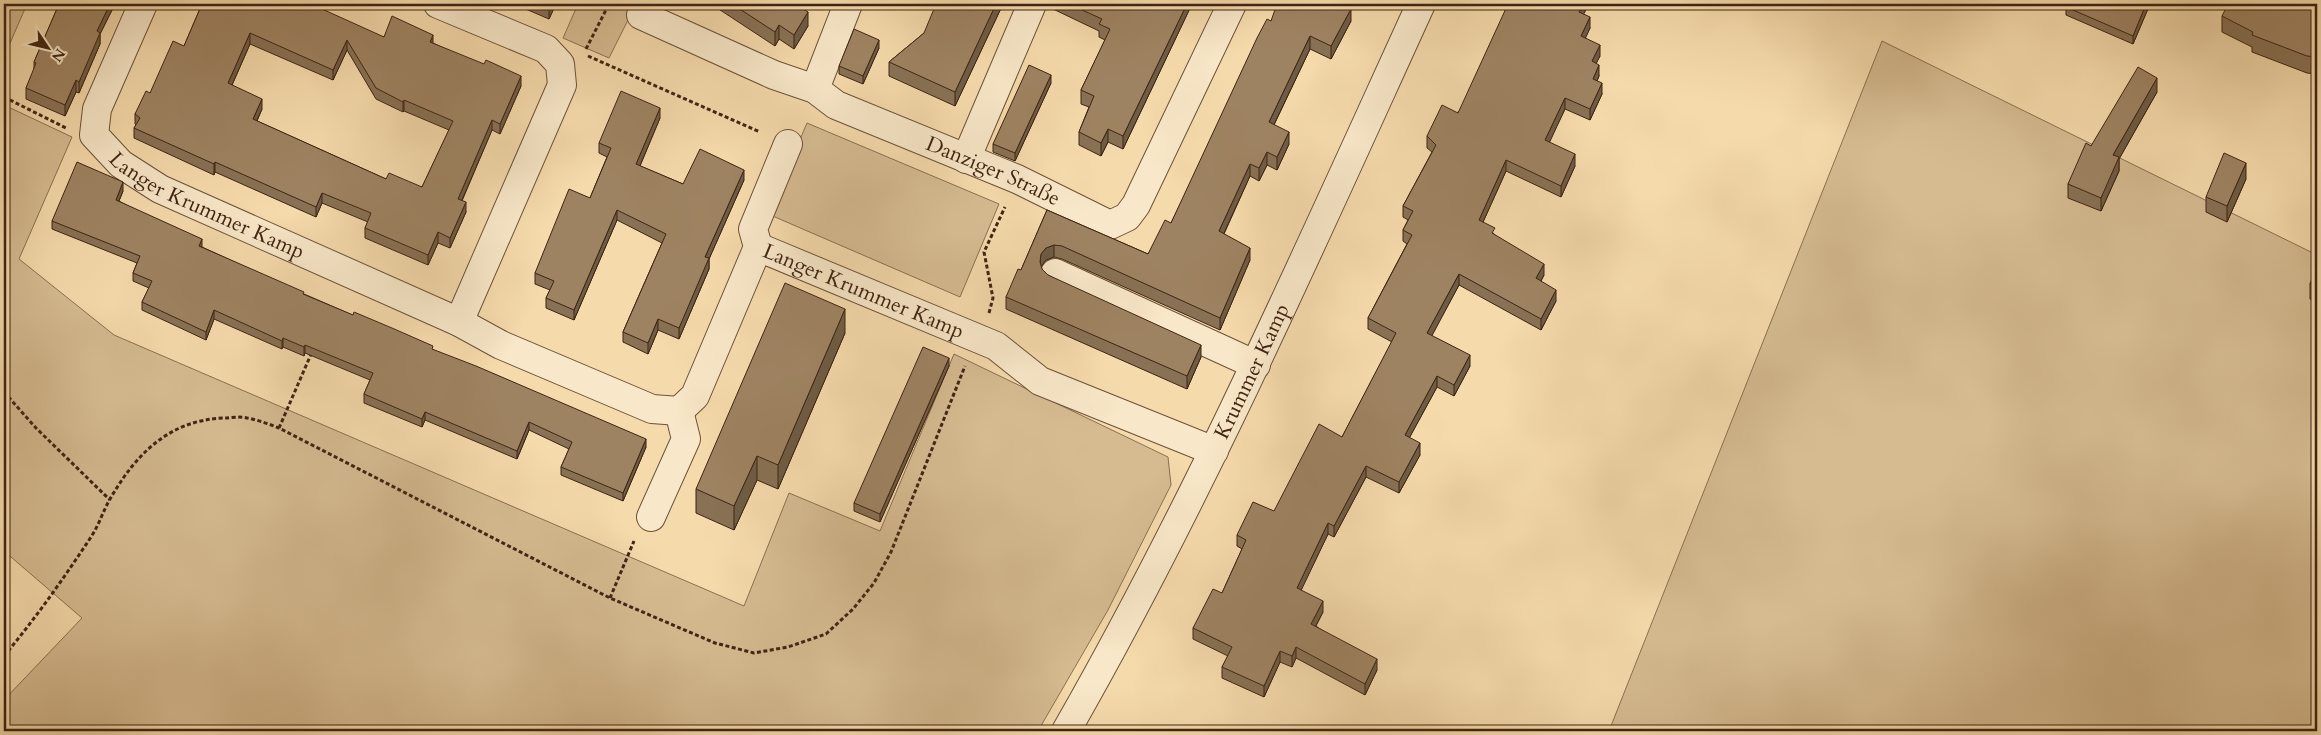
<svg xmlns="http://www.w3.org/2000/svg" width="2321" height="735" viewBox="0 0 2321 735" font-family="Cardo,serif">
<rect width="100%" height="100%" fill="#f5daab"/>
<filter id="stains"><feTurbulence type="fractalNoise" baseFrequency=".004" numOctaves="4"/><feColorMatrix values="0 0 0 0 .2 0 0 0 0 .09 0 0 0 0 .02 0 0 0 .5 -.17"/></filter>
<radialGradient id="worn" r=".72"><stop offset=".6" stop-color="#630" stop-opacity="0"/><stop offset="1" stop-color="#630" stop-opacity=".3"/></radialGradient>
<g fill="#d6bb91" stroke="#8a7052">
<path d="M4,4H27L4,57Z"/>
<path d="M578,4H636L609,58L563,38Z"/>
<path d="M1882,41L2317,255V731H1609Z"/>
<path d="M4,105L72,137L19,259L114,335L744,606L789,493L880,531L954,354L1168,457L1171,485L1108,610L1038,731H4V700L82,618L4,551Z"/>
<path d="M807,123L999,204L960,297L768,214Z"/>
</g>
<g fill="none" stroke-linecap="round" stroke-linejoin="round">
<defs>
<g id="minor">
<path id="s1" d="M143,4L97,109L94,135L121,164L160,189L459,322L501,345L652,409L679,411L695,396L758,247L996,346L1040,381L1214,451"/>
<path d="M438,4L546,49L560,64L562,85L459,322"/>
<path id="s2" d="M641,15L774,75L815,89L836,105L1017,179L1110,225L1127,217L1136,205L1232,4"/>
<path d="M815,89L848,4"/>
<path d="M966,159L1032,4"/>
<path d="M758,247L753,229L788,144"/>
<path d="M1055,273L1256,365"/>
<path d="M651,517L686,439L679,411"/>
<path id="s3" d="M1066,731C1200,497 1309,249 1421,4"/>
</g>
</defs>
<use href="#minor" stroke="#6c5239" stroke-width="30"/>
<g stroke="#3f2413" stroke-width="3" stroke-dasharray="4 2.5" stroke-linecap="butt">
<path d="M586,49L609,4"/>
<path d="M588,56L760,132"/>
<path d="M4,97L66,128"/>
<path d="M989,313L993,298L984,252L1005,207"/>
<path d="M4,392L36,428L110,500"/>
<path d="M279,428L312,352"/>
<path d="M610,598L634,541"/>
<path d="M4,656C35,619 64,578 91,537C99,525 103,511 110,499C136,454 169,420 224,418C231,418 240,416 247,418C258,420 269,424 279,428L610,598L715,643L754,653L788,647L826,634L853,609L874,583L891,552L965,366"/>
</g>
<use href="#minor" stroke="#f8e7c8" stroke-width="28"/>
</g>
<g fill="#887154" stroke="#3f2413" fill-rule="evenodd">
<path d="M59,4H115L100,34V44L79,93L76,92L65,116L26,99V88L34,70V62Z"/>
<path d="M202,4L384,37L433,43L521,86L500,134L492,130L462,201L466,212L450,248L438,243L428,265L365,238V228L368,222L322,203L316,217L215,172L214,175L134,138V128L136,125L135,124V114L184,46ZM250,44L333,80L347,50L376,99L403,112L404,111L449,130L422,187L386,179L257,121L262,109L232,85Z"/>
<path d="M514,4H556L549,19Z"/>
<path d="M711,4H799V6L808,26L794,49L779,39L775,46Z"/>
<path d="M1003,4L955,106L889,76V62L924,33Z"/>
<path d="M1051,4H1192L1123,149L1108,142L1101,156L1079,145V132L1089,107L1081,104V90L1105,40L1099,37V31L1051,8Z"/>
<path d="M1887,4H1902L1899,9Z"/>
<path d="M2068,4H2150L2133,44L2066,15V7Z"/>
<path d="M2317,4V74L2307,73L2252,52V47L2222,32V16Z"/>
<path d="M1584,14L1590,28L1585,38L1600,56L1596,63L1599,76L1597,81L1602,94L1590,120L1565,109L1549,142L1575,166L1561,197L1506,171L1483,222L1495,235L1544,275L1541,281L1556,301L1541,330L1459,285L1431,336L1470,366L1454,396L1437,387L1409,438L1420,455L1399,493L1366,477L1334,537L1328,534L1301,590L1323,612L1316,626L1377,670L1365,695L1296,658L1292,667L1280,662L1264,697L1222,678V667L1228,656L1193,639V628L1222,593L1242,549L1237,546V535L1274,511L1342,437L1392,342L1368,329V318L1407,244L1403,241V230L1408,220L1403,217V206L1432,152L1427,148V136Z"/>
<path d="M1271,21H1351L1331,59L1310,49L1274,125L1289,144L1277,170L1267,165L1259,181L1250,176L1224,234L1250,260L1220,330L1062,259L1054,257L1046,260L1041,266L1042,269L1048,275L1201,357L1187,389L1006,309V297L1021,270L1047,210L1148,254L1171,223Z"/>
<path d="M879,48L863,84L839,74V66Z"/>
<path d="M1051,83L1015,161L993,152V144Z"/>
<path d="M2157,92L2119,159V171L2101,211L2068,198V184L2091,146Z"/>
<path d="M660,118L640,166L683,184L744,180L709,259V269L679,339L658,330L648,354L623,342V332L662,243L617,220L574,320L546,308V298L550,290L535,284V273L590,198L607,157L599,153V143Z"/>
<path d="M2246,179L2227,222L2206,212V197Z"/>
<path d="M123,191L119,201L202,247L304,294L433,350L646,447L623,501L561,475V467L569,449L529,430L517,459L425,420L422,427L364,403V394L370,380L305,353L304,356L283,347L282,349L214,319L206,340L142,310V302L149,288L133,281V273L137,263L52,229V221Z"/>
<path d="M2317,266V303L2310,299V284Z"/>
<path d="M845,333L778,489L757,480L734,530L696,513V489Z"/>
<path d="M949,366L880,522L854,511V503Z"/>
</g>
<g fill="#6f5c45" stroke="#3f2413">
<path d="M110,4H115L100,34V44L79,93V82L97,31Z"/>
<path d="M550,4H556L549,19V5Z"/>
<path d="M996,4H1003L955,106V92Z"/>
<path d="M1187,4H1192L1123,149V136Z"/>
<path d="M1584,4H1589L1579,23V12Z"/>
<path d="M2146,4H2150L2133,44V36Z"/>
<path d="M1351,9V21L1331,59V46Z"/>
<path d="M808,12V26L794,49V35Z"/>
<path d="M1590,17V28L1581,48V36Z"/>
<path d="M779,25V39L775,46V32Z"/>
<path d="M250,33V44L228,94V83Z"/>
<path d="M433,35V45L430,42Z"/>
<path d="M1310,36V49L1269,135V122Z"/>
<path d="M347,40V50L333,80V70Z"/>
<path d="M879,40V48L863,84V76Z"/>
<path d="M1600,45V56L1592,72V61Z"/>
<path d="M1599,65V76L1593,91V79Z"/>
<path d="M1051,75V83L1015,161V153Z"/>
<path d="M521,76V86L500,134V124Z"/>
<path d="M2157,78V92L2119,159V171L2101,211V198L2113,155Z"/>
<path d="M76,80V92L65,116V105Z"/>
<path d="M1602,83V94L1590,120V109Z"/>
<path d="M1565,98V109L1545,152V140Z"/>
<path d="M262,99V109L253,129V119Z"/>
<path d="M404,100V111L403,112V102Z"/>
<path d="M660,108V118L636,175V164Z"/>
<path d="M492,120V130L458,209V199Z"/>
<path d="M1108,129V142L1101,156V143Z"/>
<path d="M1289,132V144L1277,170V157Z"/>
<path d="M1267,152V165L1259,181V168Z"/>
<path d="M1575,154V166L1561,197V186Z"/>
<path d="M1506,160V171L1479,231V220Z"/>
<path d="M215,162V172L214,175V164Z"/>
<path d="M2246,163V179L2227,222V206Z"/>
<path d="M1250,164V176L1219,244V231Z"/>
<path d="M744,170V180L709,259V269L679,339V328L705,257Z"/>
<path d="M123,182V191L116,208V200Z"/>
<path d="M322,193V203L316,217V207Z"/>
<path d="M466,202V212L450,248V238Z"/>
<path d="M617,210V220L574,320V310Z"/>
<path d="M438,232V243L428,265V255Z"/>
<path d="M202,239V247L199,246Z"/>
<path d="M1054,245V257L1046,260L1041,267L1040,262L1041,254L1046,248Z"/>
<path d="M1250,248V260L1220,330V318Z"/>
<path d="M1544,264V275L1536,290V278Z"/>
<path d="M1459,274V285L1427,345V333Z"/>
<path d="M1556,290V301L1541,330V319Z"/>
<path d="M845,309V333L778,489V465Z"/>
<path d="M214,310V319L206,340V332Z"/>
<path d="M658,319V330L648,354V343Z"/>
<path d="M283,338V347L282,349V341Z"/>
<path d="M305,345V353L304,356V347Z"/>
<path d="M1201,345V357L1187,389V376Z"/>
<path d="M1470,355V366L1454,396V385Z"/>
<path d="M949,358V366L880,522V514Z"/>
<path d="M1437,376V387L1405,446V435Z"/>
<path d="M425,412V420L422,427V419Z"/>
<path d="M529,422V430L517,459V451Z"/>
<path d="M646,439V447L623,501V493Z"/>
<path d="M1420,443V455L1399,493V482Z"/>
<path d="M757,456V480L734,530V506Z"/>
<path d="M1366,466V477L1334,537V526Z"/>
<path d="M1328,523V534L1297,599V588Z"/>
<path d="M1323,601V612L1311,635V624Z"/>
<path d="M1296,647V658L1292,667V656Z"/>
<path d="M1280,651V662L1264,697V686Z"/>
<path d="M1377,659V670L1365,695V684Z"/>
</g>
<g fill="#9e8362" stroke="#3f2413" fill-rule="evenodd">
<path d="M59,4H110L97,31L100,33L79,82L76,80L65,105L26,88L36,63L34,62Z"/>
<path d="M202,4H311L384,37L392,16L433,35L430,42L484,64L486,60L521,76L500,124L492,120L458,199L466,202L450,238L438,232L428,255L365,228L371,213L322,193L316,207L215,162L214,164L134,128L140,118L135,114L146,91L150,93L173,41L184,46ZM250,33L333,70L347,40L376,88L403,102L404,100L453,121L422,187L389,173L386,179L253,119L262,99L228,83Z"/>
<path d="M732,4H796L808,12L794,35L779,25L775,32Z"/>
<path d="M936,4H996L955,92L889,62L924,33Z"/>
<path d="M1069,4H1187L1123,136L1108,129L1101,143L1079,132L1094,96L1081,90L1110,29L1099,24L1102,19Z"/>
<path d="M1277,4H1341L1351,9L1331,46L1310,36L1269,122L1289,132L1277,157L1267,152L1259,168L1250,164L1219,231L1250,248L1220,318L1062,246L1054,245L1046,248L1041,254L1040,262L1042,269L1048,275L1201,345L1187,376L1006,297L1018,269L1021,270L1047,210L1148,254L1165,220L1171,223L1257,38L1267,19L1271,21Z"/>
<path d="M1508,4H1584L1579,12L1590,17L1581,36L1600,45L1592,61L1599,65L1593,79L1602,83L1590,109L1565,98L1545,140L1575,154L1561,186L1506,160L1479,220L1495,228L1492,233L1544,264L1536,278L1556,290L1541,319L1459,274L1427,333L1470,355L1454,385L1437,376L1405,435L1420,443L1399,482L1366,466L1334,526L1328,523L1297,588L1323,601L1311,624L1377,659L1365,684L1296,647L1292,656L1280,651L1264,686L1222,667L1232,647L1193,628L1213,589L1222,593L1246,540L1237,535L1253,502L1274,511L1319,424L1342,437L1396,333L1368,318L1412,235L1403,230L1413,211L1403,206L1436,145L1427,136L1442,105L1458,113Z"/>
<path d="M2068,4H2146L2133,36L2066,7Z"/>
<path d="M2228,4H2317V57L2307,56L2252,35L2253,32L2222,16Z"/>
<path d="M854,29L879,40L863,76L839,66Z"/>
<path d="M1029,65L1051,75L1015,153L993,144Z"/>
<path d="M2138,67L2157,78L2113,155L2119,157L2101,198L2068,184L2086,143L2091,146Z"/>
<path d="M621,91L660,108L636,164L683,184L700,149L744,170L705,257L709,258L679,328L658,319L648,343L623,332L666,234L617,210L574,310L546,298L554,281L535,273L569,189L590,198L611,148L599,143Z"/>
<path d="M2224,153L2246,163L2227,206L2206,197Z"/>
<path d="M77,162L123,182L116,200L202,239L199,246L304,292L303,294L353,315L354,312L392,328L433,346L432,349L476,366L646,439L623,493L561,467L572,442L529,422L517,451L425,412L422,419L364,394L373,373L305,345L304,347L283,338L282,341L214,310L206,332L142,302L152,281L133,273L140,256L52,221Z"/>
<path d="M2317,266V287L2310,284Z"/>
<path d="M785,283L845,309L778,465L757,456L734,506L696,489Z"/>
<path d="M923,347L949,358L880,514L854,503Z"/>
</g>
<g text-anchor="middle" stroke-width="5" stroke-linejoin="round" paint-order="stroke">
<g font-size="21" fill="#3f2413" stroke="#f8e7c8">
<text dy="7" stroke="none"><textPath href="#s2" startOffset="386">Danziger Straße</textPath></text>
<text dy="7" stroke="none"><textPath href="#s1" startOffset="276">Langer Krummer Kamp</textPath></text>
<text dy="7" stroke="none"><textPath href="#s1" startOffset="1091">Langer Krummer Kamp</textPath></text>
<text dy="7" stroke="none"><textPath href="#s3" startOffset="405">Krummer Kamp</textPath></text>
</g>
</g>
<rect width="2321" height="735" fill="none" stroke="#f5daab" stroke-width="20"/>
<rect x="5" y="5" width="2311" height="725" fill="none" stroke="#3f2413" stroke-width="2.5"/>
<rect x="10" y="10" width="2301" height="715" fill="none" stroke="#3f2413"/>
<g transform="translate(48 48) rotate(125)" stroke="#f8e7c8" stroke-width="4" paint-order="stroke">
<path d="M0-4L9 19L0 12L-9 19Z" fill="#3f2413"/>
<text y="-8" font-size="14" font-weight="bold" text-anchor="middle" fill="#3f2413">N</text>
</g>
<rect width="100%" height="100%" filter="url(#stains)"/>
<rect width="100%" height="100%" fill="url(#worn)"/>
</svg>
